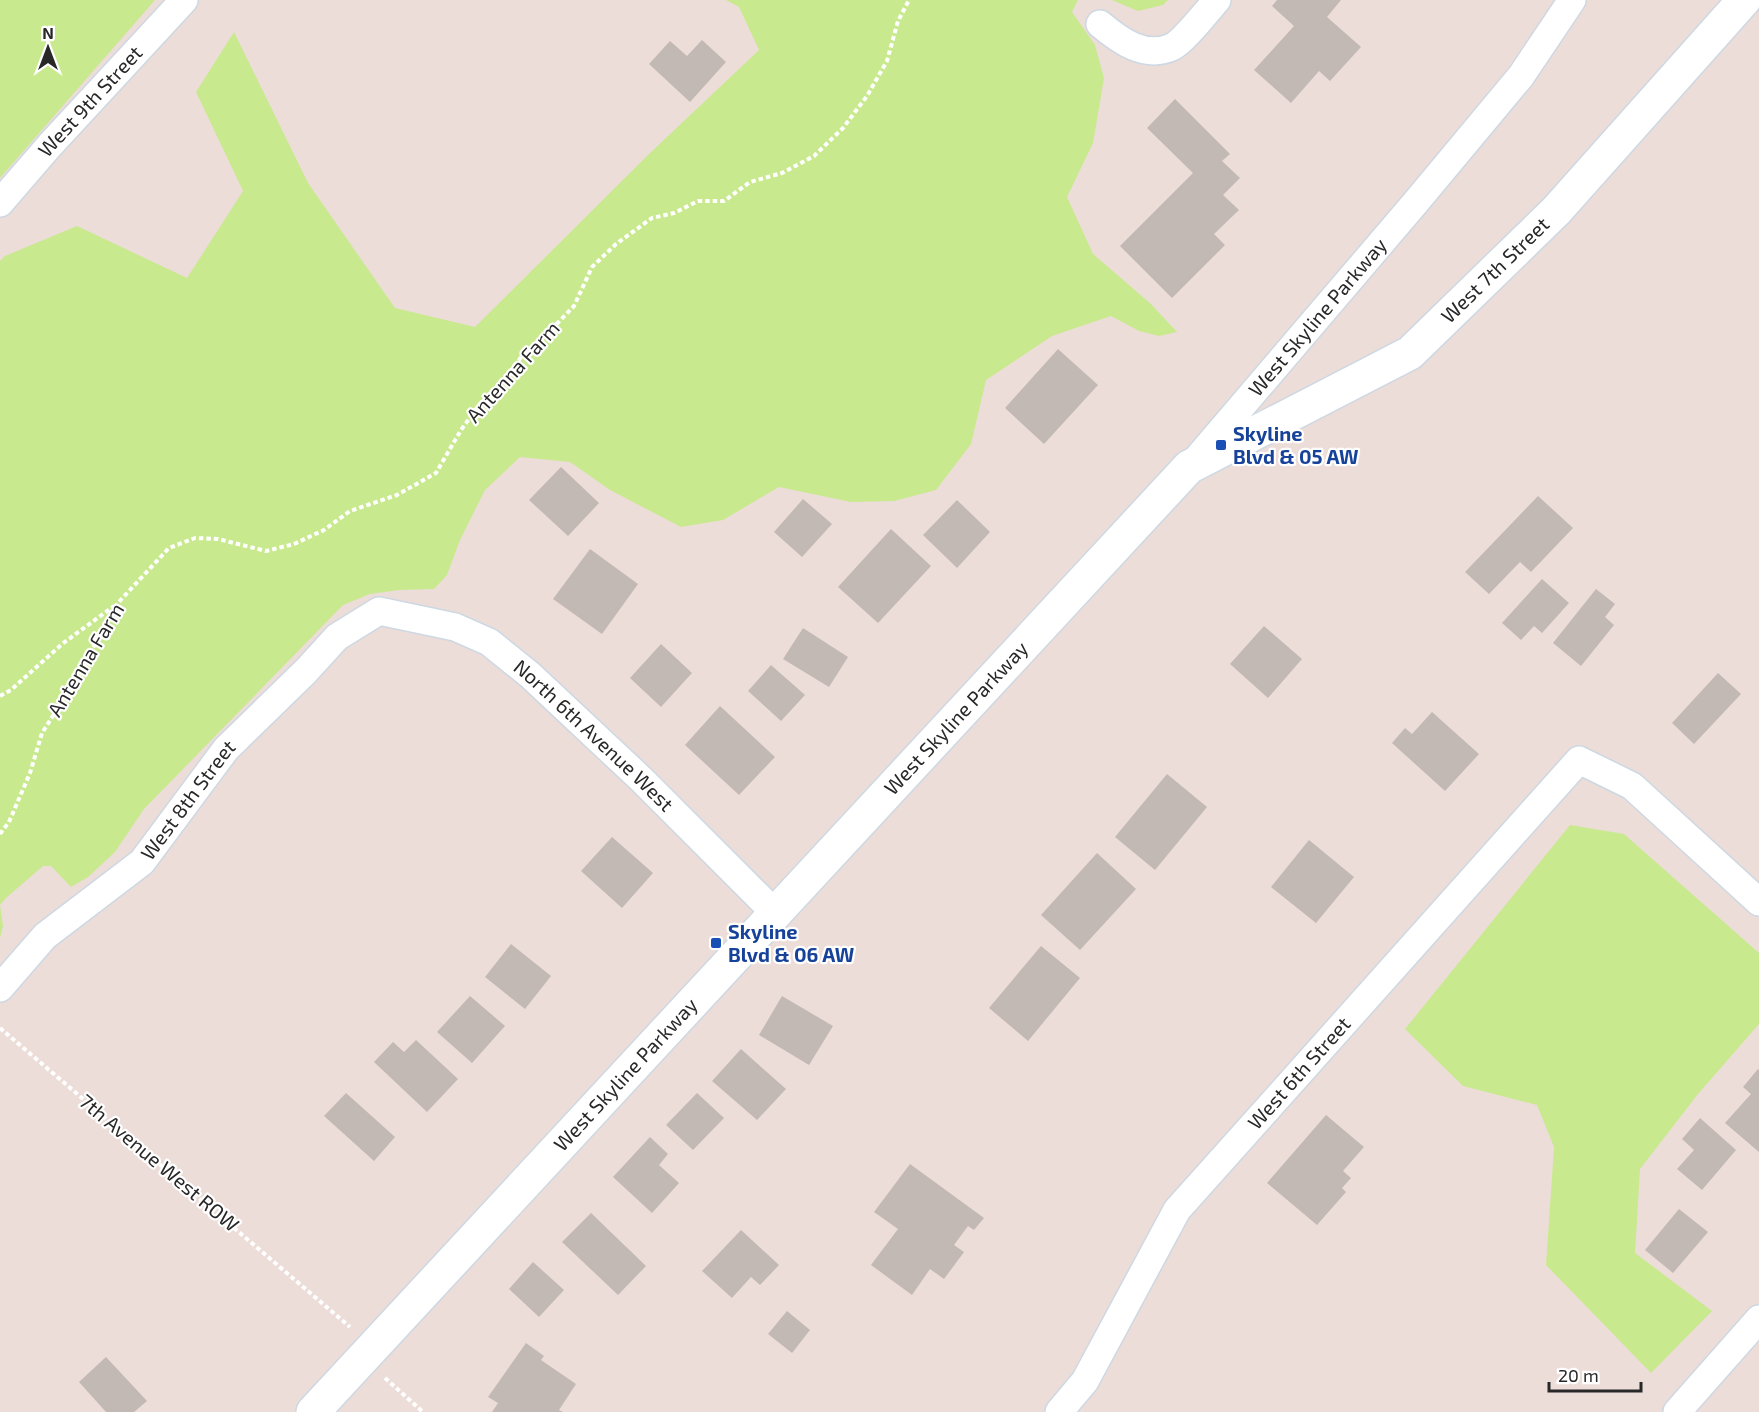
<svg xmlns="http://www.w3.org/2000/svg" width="1759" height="1412" viewBox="0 0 1759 1412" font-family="'Exo 2',sans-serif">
<rect width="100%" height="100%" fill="#ecddd8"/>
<g fill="#c9e98e">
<path d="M0,0H155L0,178Z"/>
<path d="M726,0H1078L1072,12L1095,45L1104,78L1093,143L1067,197L1093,254L1151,304L1177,332L1159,336L1139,331L1111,316L1052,336L986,380L971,444L936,490L894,501L851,502L779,487L723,520L681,527L610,490L570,462L520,457L485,490L460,540L447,575L434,589L399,590L370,594L343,605L144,809L115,852L88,877L71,887L51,866H43L6,898L0,905L3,926L0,938V261L5,256L77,226L187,278L243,191L196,92L234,32L308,183L395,308L475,327L649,154L759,50L739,7Z"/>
<path d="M1112,0H1168L1163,5L1138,11Z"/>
<path d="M1570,825L1624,834L1759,953V1024L1698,1094L1640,1169L1635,1253L1712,1311L1651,1373L1546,1265L1554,1147L1537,1105L1463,1086L1405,1029Z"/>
</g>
<g fill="#c3b9b4">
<path d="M1277,0H1341L1327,17L1361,47L1330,81L1319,71L1291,103L1254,70L1294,26L1272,6Z"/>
<path d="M702,40L726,62L690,102L649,64L670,41L687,56Z"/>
<path d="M1175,99L1230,154L1222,161L1240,178L1223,195L1239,210L1214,234L1225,245L1172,298L1120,246L1193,173L1147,128Z"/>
<path d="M1058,349L1098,385L1044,444L1005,408Z"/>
<path d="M561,467L599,503L568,536L529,500Z"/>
<path d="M1538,496L1573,528L1531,572L1520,562L1489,594L1465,572Z"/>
<path d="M803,499L832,524L802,557L774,532Z"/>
<path d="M957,500L990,532L957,568L923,535Z"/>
<path d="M891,529L931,566L878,623L838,587Z"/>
<path d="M590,549L638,584L602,634L553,599Z"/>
<path d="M1542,579L1569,603L1542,633L1534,626L1521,640L1502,623Z"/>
<path d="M1596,589L1615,604L1605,617L1614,625L1581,666L1553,643Z"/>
<path d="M1264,626L1302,659L1268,698L1230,664Z"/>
<path d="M803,628L848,657L829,687L783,659Z"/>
<path d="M661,644L692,673L661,707L630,678Z"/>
<path d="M771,665L805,695L781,721L748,691Z"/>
<path d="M1718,673L1741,694L1694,744L1672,723Z"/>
<path d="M720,706L775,757L739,795L685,745Z"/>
<path d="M1432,712L1479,754L1445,791L1392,743L1405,728L1412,734Z"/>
<path d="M1167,774L1207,807L1155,870L1115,837Z"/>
<path d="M612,837L653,873L622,908L581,871Z"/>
<path d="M1309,840L1354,877L1316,923L1271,887Z"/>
<path d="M1097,853L1136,889L1080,950L1041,915Z"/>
<path d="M511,944L551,976L525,1009L485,977Z"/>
<path d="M1041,946L1080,978L1028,1041L989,1008Z"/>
<path d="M470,996L505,1026L472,1063L437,1032Z"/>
<path d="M782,996L833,1026L809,1065L759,1035Z"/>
<path d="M416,1040L458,1079L427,1112L374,1062L393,1042L404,1052Z"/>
<path d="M741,1049L786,1089L757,1120L712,1081Z"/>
<path d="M1758,1069L1759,1070V1152L1725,1123L1751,1094L1743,1087Z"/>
<path d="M346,1093L395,1137L374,1161L324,1116Z"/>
<path d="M697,1093L724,1118L693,1150L666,1125Z"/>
<path d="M1326,1115L1364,1147L1343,1171L1351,1178L1342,1188L1346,1192L1317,1225L1267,1183Z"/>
<path d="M1700,1118L1736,1150L1702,1190L1677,1169L1694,1150L1682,1139Z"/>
<path d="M650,1137L668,1154L659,1165L679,1183L652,1213L613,1177Z"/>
<path d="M910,1164L984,1218L974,1230L968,1226L954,1245L964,1252L944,1279L930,1269L912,1295L871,1265L898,1229L874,1212Z"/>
<path d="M1679,1209L1708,1232L1673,1273L1645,1250Z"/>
<path d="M591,1213L646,1266L618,1295L562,1242Z"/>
<path d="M741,1230L779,1265L760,1285L751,1277L732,1298L702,1271Z"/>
<path d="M533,1262L564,1290L539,1317L509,1289Z"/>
<path d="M787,1311L810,1330L792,1353L768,1334Z"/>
<path d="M526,1343L544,1356L541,1360L576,1384L559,1410L563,1412H492L498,1403L488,1397Z"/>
<path d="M106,1357L147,1401L134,1412H106L79,1382Z"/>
</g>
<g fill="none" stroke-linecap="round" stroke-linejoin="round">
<defs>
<g id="street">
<path d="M1100,24C1120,41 1145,59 1172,47C1183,42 1208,10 1217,0"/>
<path id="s1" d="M0,203L50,145L184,0"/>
<path id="s2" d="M1195,461L1416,202L1521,76L1572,0"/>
<path id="s3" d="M0,988L45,936L142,862L226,749L306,671L337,637L379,611L455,627L489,642L530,675L641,779L776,914"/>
<path id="s4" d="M1059,1412L1085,1381L1177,1210L1579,760L1632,786L1759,902"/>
<path d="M1677,1412L1759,1319"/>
</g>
<g id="secondary">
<path id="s5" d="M313,1412L1189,467L1410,353L1556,211L1744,0"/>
</g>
</defs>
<use href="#street" stroke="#cdd8e3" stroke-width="30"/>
<use href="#secondary" stroke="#cdd8e3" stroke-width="36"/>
<g stroke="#fff" stroke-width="4" stroke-dasharray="4.5 3" stroke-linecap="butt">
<path d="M0,696L11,690L62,644L114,606"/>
<path d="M0,834L9,822L30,773L42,733L72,686L117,604L169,548L195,538L218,539L266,551L294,544L324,530L350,511L397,495L436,473L461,430L479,405L501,383L522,356L550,331L574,306L592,267L616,244L652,218L674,213L698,201H724L750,182L782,173L814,156L843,128L867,96L887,61L898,21L909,0"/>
<path d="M0,1028L350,1327"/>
<path d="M385,1378L423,1412"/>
</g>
<use href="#street" stroke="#fff" stroke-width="27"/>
<use href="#secondary" stroke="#fff" stroke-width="33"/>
</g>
<g fill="#1a4fb4" stroke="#fff" stroke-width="2">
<rect x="1215" y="439" width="12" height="12" rx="3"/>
<rect x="710" y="937" width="12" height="12" rx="3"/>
</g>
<g text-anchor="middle" stroke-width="4.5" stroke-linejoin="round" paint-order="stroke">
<g font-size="20" fill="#282828" stroke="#fff">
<text dy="7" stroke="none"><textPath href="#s1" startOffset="136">West 9th Street</textPath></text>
<text dy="7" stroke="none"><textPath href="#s5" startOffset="1656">West 7th Street</textPath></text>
<text dy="7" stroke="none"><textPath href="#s2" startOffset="189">West Skyline Parkway</textPath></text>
<text transform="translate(513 372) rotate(-48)" y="7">Antenna Farm</text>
<text transform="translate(86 660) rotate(-59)" y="7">Antenna Farm</text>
<text dy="7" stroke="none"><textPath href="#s5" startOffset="946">West Skyline Parkway</textPath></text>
<text dy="7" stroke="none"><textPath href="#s3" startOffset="794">North 6th Avenue West</textPath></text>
<text dy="7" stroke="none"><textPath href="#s3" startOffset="268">West 8th Street</textPath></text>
<text dy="7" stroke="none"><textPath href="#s4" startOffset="418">West 6th Street</textPath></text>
<text dy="7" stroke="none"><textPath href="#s5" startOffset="460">West Skyline Parkway</textPath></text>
<text transform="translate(159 1163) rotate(40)" y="7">7th Avenue West ROW</text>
</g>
<g font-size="20" font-weight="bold" fill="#164399" stroke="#fff" text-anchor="start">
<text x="1233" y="441">Skyline<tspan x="1233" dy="23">Blvd &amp; 05 AW</tspan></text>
<text x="728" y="939">Skyline<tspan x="728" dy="23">Blvd &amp; 06 AW</tspan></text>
</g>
</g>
<g transform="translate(48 48)" stroke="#ffffff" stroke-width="4.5" paint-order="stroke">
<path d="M0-4.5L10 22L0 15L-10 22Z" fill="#282828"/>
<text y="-9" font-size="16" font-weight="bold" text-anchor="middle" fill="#282828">N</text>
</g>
<path d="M1549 1382v9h92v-9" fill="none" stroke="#282828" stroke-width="3"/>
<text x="1558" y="1382" font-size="18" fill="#282828" stroke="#ffffff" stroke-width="4.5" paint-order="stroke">20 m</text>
</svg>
